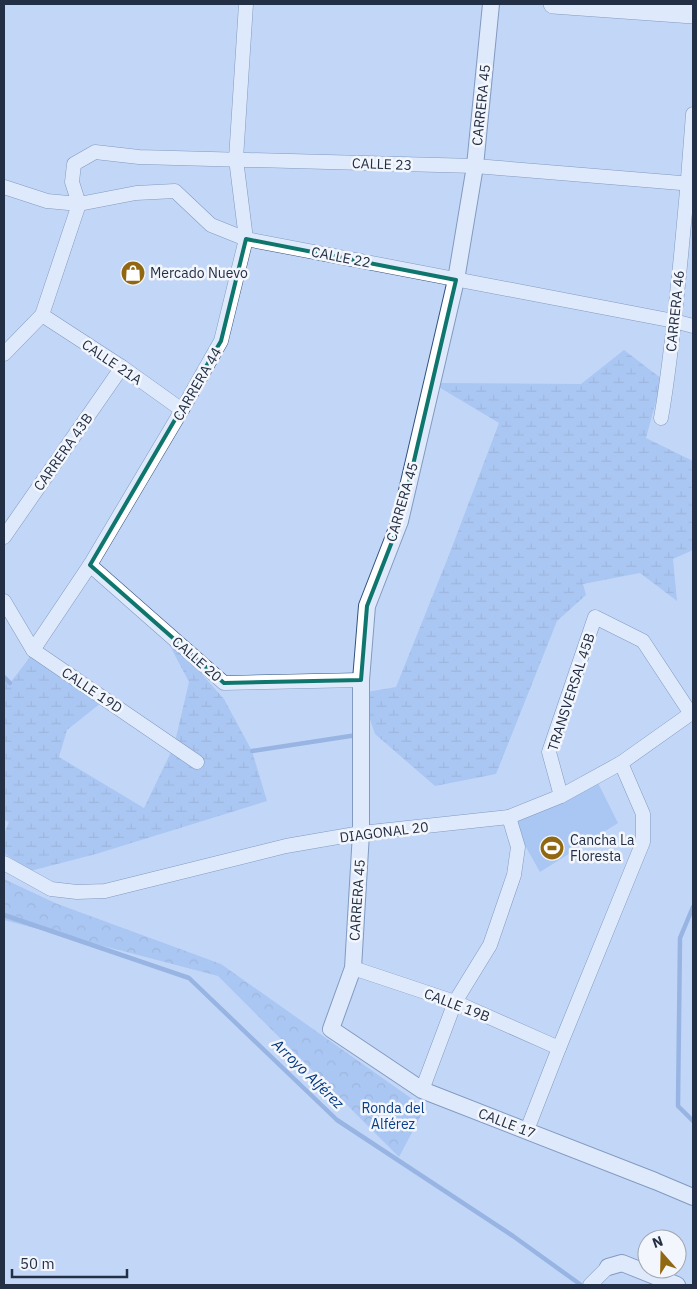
<svg xmlns="http://www.w3.org/2000/svg" width="697" height="1289" viewBox="0 0 697 1289" font-family="'IBM Plex Sans',sans-serif">
<defs>
<pattern id="wetland-marsh" width="20" height="14" patternUnits="userSpaceOnUse" patternTransform="scale(1.25)"><rect width="20" height="14" fill="#8cb1ea"/><path d="M1 5h8M5 5V1M11 12h8M15 12V8" fill="none" stroke="#7290bf"/></pattern>
<pattern id="park-crowns" width="20" height="18" patternUnits="userSpaceOnUse" patternTransform="scale(1.25)"><rect width="20" height="18" fill="#8cb1ea"/><path d="M2 6a3 3 0 1 1 6 0M12 15a3 3 0 1 1 6 0" fill="none" stroke="#7290bf"/></pattern>
</defs>
<rect width="100%" height="100%" fill="#c2d7f7"/>
<g fill="url(#wetland-marsh)">
<path d="M624,350L662,379L646,438L693,461V550L673,559L677,601L640,573L583,584L586,595L557,621L496,774L435,786L375,734L361,693L396,687L449,555L499,423L432,383L581,384Z"/>
<path d="M160,627L224,699L252,751L267,801L96,854L30,871L4,853V834L9,822L4,820V677L10,683L27,661L33,650L101,703L67,730L59,757L144,808L174,746L189,682Z"/>
</g>
<path fill="url(#park-crowns)" d="M4,879L55,903L221,964L425,1108L399,1157L218,976L4,920Z"/>
<path fill="#8cb1ea" d="M595,777L618,823L540,872L509,817Z"/>
<g fill="none" stroke-linecap="round" stroke-linejoin="round">
<g stroke="#638bc9" stroke-width="4.5">
<path d="M4,677L10,683"/>
<path d="M252,751L357,735"/>
<path d="M693,907L680,938L678,1106L693,1121"/>
<path d="M4,915L189,978L337,1120L513,1236L581,1285"/>
</g>
<defs>
<g id="minor">
<path d="M4,187L47,201L79,204L136,193L175,191L211,225L246,239L674,321L693,326"/>
<path d="M42,315L122,367L182,410"/>
<path d="M4,354L42,315L79,204L72,182L74,164L95,152L139,157L475,166L693,184"/>
<path d="M661,418C669,374 673,330 678,285C684,228 689,171 693,114"/>
<path d="M4,537L122,367"/>
<path d="M90,565L224,683L361,680"/>
<path d="M4,601L33,650L197,762"/>
<path d="M33,650L90,565L182,410L221,341L246,239L236,159L246,4"/>
<path d="M561,796L549,752L595,617L643,641L691,714"/>
<path d="M4,863L51,889L77,892L105,891L286,846L361,833L509,817L561,796L621,763L693,712"/>
<path d="M353,968L455,1002L559,1048"/>
<path d="M422,1090L455,1002L490,945L514,875L518,847L509,817"/>
<path d="M527,1130L559,1048L643,842V814L621,763"/>
<path d="M590,1285L608,1267"/>
</g>
<g id="tertiary">
<path d="M491,4L475,166L456,280L400,521L367,606L361,680V833L353,968L331,1029L422,1090L655,1181L693,1197"/>
<path d="M608,1267L622,1263L677,1285"/>
</g>
<path id="secondary" d="M553,4L693,14"/>
</defs>
<use href="#minor" stroke="#33507d" stroke-width="15"/>
<use href="#tertiary" stroke="#33507d" stroke-width="18"/>
<use href="#secondary" stroke="#33507d" stroke-width="20"/>
<use href="#minor" stroke="#fff" stroke-width="14"/>
<use href="#tertiary" stroke="#fff" stroke-width="16"/>
<use href="#secondary" stroke="#fff" stroke-width="19"/>
</g>
<path d="M0 0H697V1289H0ZM246,239L456,280L400,521L367,606L361,680L224,683L90,565L221,341Z" fill="#c2d7f7" fill-opacity=".55" fill-rule="evenodd"/>
<path fill="none" stroke="#0f766e" stroke-width="4" stroke-linejoin="round" d="M246,239L456,280L400,521L367,606L361,680L224,683L90,565L221,341Z"/>
<defs>
<symbol id="shop-disc" viewBox="-11 -11 22 22"><circle r="9.5" fill="#926711" stroke="#f3f6fc"/><path d="M-5-2.5h2.3a2.7 3.5 0 0 1 5.4 0H5L5.5 6h-11ZM-1.5-2.5h3a1.5 2.3 0 0 0-3 0Z" fill="#fff"/></symbol>
<symbol id="stadium-disc" viewBox="-11 -11 22 22"><circle r="9.5" fill="#926711" stroke="#f3f6fc"/><path d="M0-5a6.5 5 0 1 0 0 10a6.5 5 0 1 0 0-10ZM-3.5-1.8h7v3.6h-7Z" fill="#fff"/></symbol>
</defs>
<g fill-rule="evenodd">
<use href="#shop-disc" x="119" y="259" width="28" height="28"/>
<use href="#stadium-disc" x="538" y="834" width="28" height="28"/>
</g>
<g text-anchor="middle" stroke-width="5" stroke-linejoin="round" paint-order="stroke">
<g font-size="14" fill="#222f44" stroke="#f3f6fc">
<text transform="translate(481 105) rotate(-84)" y="5">CARRERA 45</text>
<text transform="translate(382 164) rotate(2)" y="5">CALLE 23</text>
<text transform="translate(341 257) rotate(11)" y="5">CALLE 22</text>
<text transform="translate(675 311) rotate(-84)" y="5">CARRERA 46</text>
<text transform="translate(112 362) rotate(34)" y="5">CALLE 21A</text>
<text transform="translate(197 384) rotate(-60)" y="5">CARRERA 44</text>
<text transform="translate(63 452) rotate(-55)" y="5">CARRERA 43B</text>
<text transform="translate(402 502) rotate(-74)" y="5">CARRERA 45</text>
<text transform="translate(197 659) rotate(41)" y="5">CALLE 20</text>
<text transform="translate(92 690) rotate(34)" y="5">CALLE 19D</text>
<text transform="translate(571 692) rotate(-72)" y="5">TRANSVERSAL 45B</text>
<text transform="translate(384 832) rotate(-7)" y="5">DIAGONAL 20</text>
<text transform="translate(357 900) rotate(-86)" y="5">CARRERA 45</text>
<text transform="translate(457 1005) rotate(21)" y="5">CALLE 19B</text>
<text transform="translate(507 1123) rotate(21)" y="5">CALLE 17</text>
</g>
<g font-size="14" fill="#222f44" stroke="#f3f6fc" text-anchor="start">
<text x="150" y="278">Mercado Nuevo</text>
<text x="570" y="845">Cancha La<tspan x="570" dy="16">Floresta</tspan></text>
</g>
<g font-size="14" fill="#0b4089" stroke="#f3f6fc">
<text x="393" y="1113">Ronda del<tspan x="393" dy="16">Alférez</tspan></text>
</g>
<g font-size="15" font-style="italic" fill="#00367f" stroke="#f3f6fc">
<text transform="translate(308 1074) rotate(44)" y="5">Arroyo Alférez</text>
</g>
</g>
<rect width="697" height="1289" fill="none" stroke="#222f44" stroke-width="10"/>
<g transform="translate(662 1254) rotate(340)"><circle r="24" fill="#f3f6fc" stroke="#9fa6b2"/>
<path d="M0-4L9 19L0 12L-9 19Z" fill="#926711"/>
<text y="-8" font-size="14" font-weight="bold" text-anchor="middle" fill="#222f44">N</text>
</g>
<path d="M12 1269v8h115v-8" fill="none" stroke="#222f44" stroke-width="2.5"/>
<text x="20" y="1269" font-size="15" fill="#222f44" stroke="#f3f6fc" stroke-width="4" paint-order="stroke">50 m</text>
</svg>
